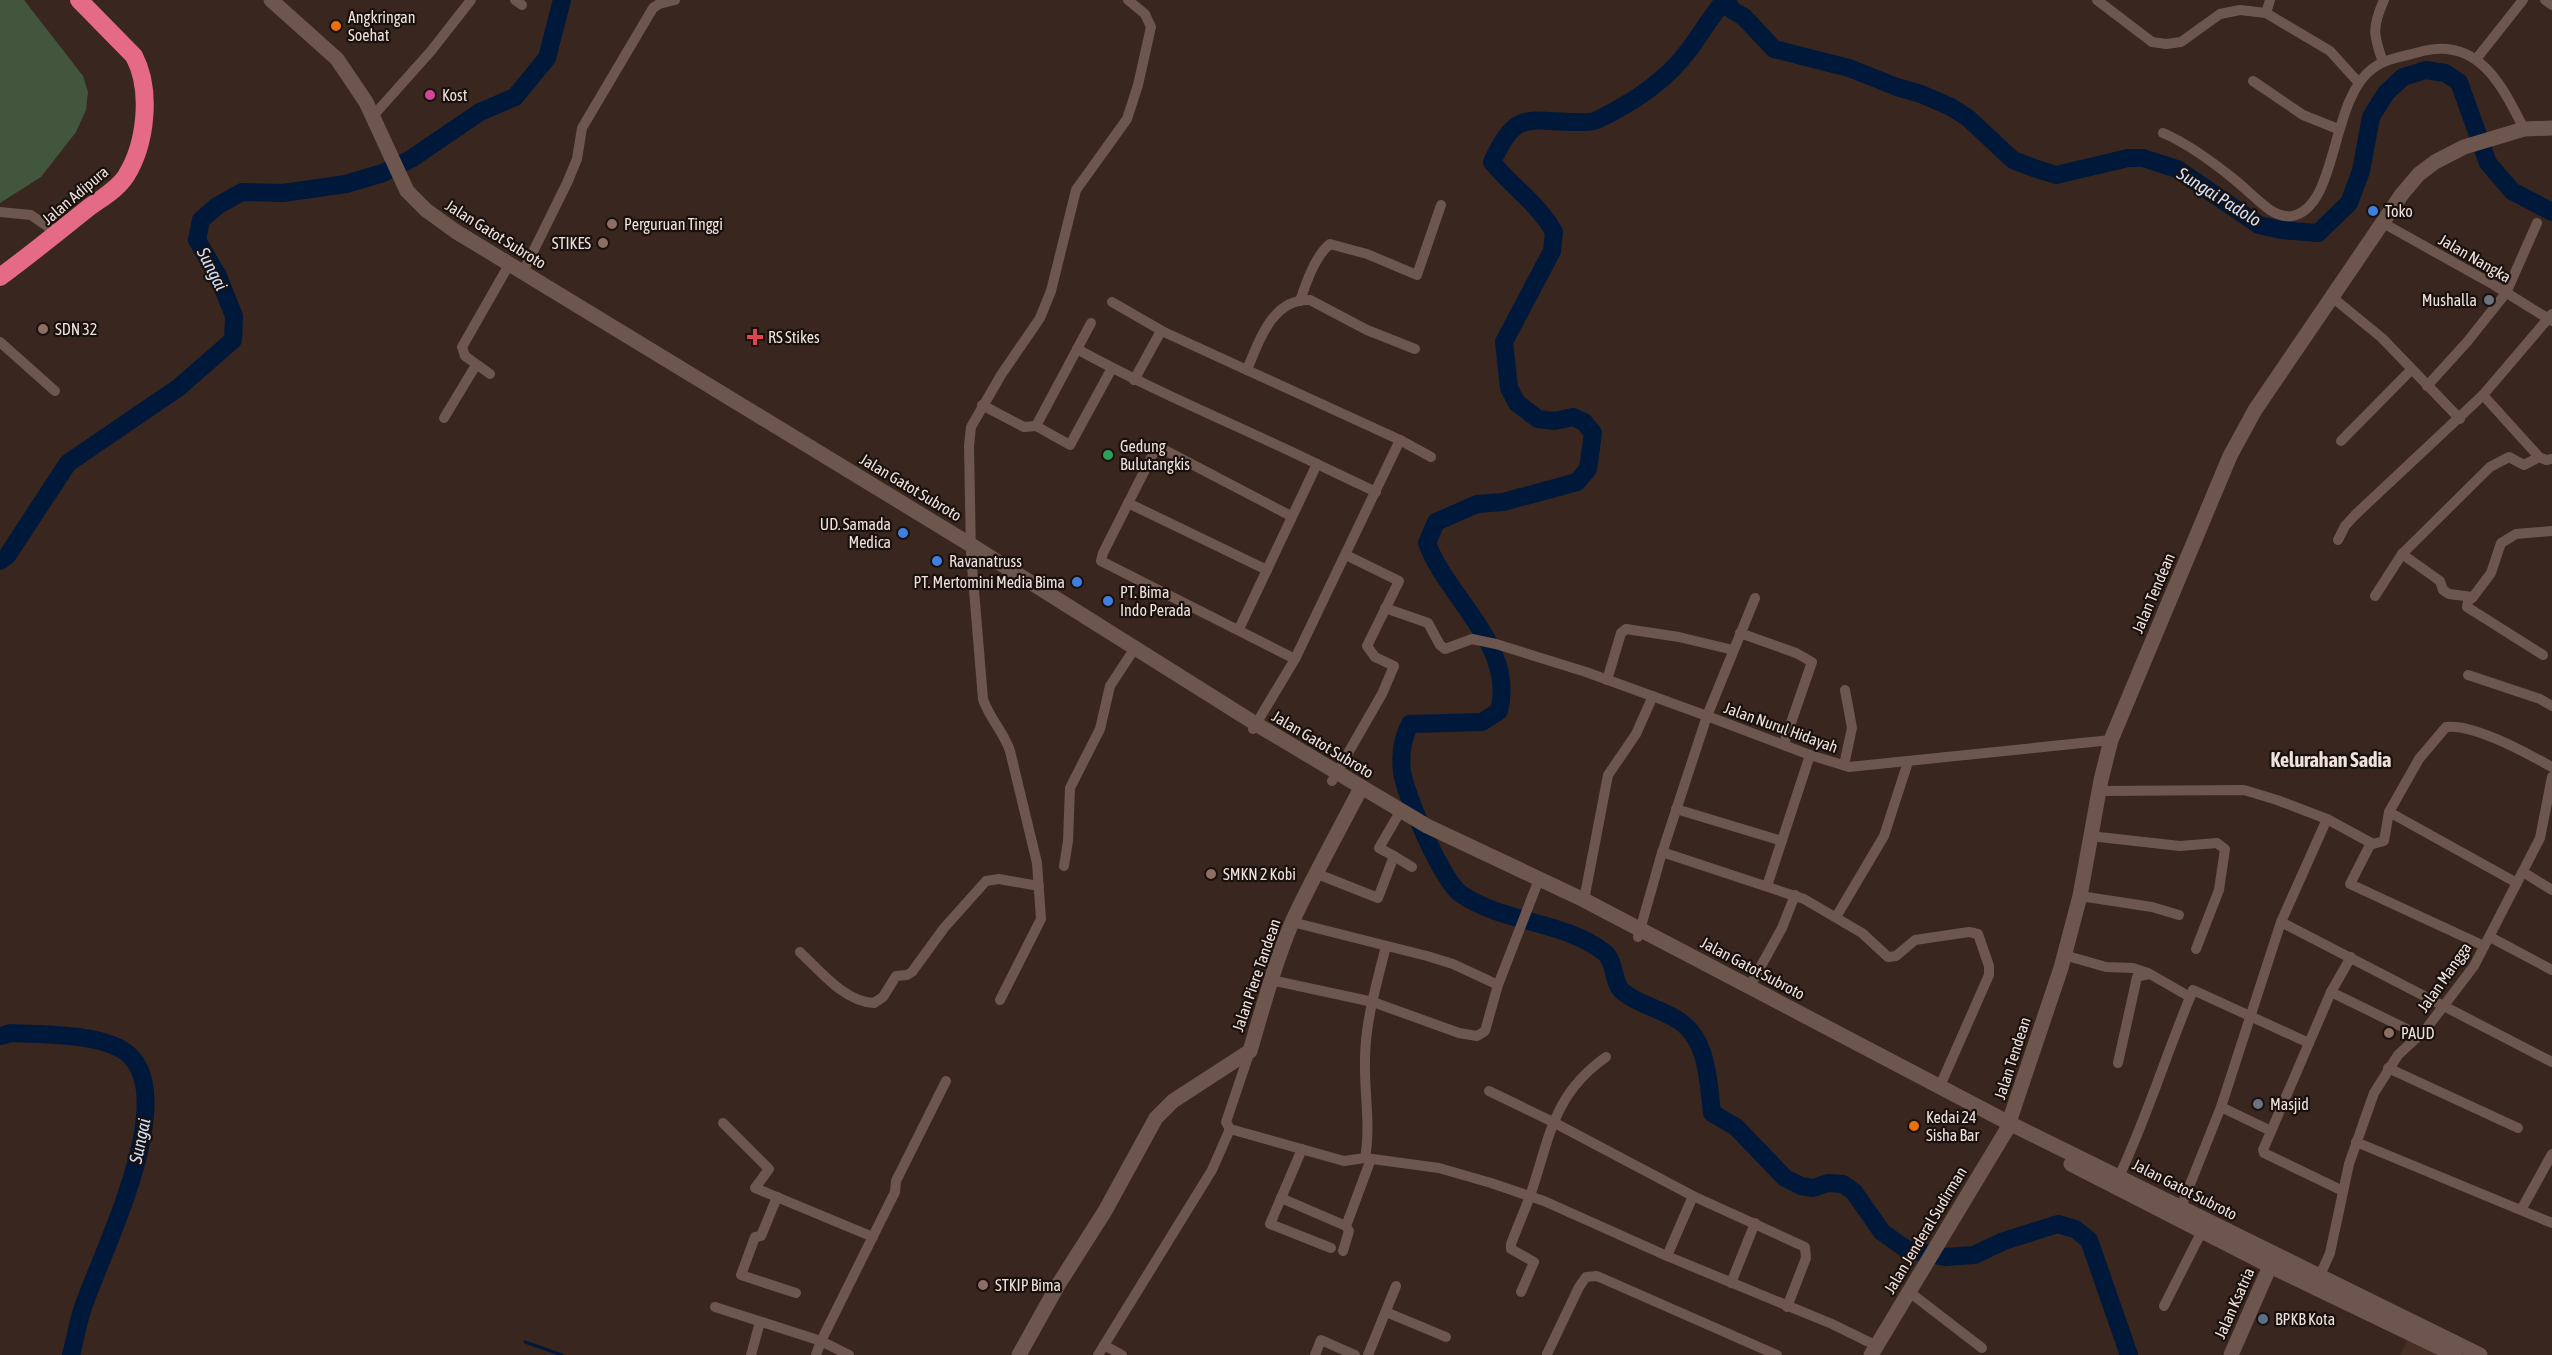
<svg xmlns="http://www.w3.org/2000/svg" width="2552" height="1355" viewBox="0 0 2552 1355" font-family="'Asap Condensed',sans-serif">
<rect width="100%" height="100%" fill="#39261e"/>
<path fill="#472f25" d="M2409,1337L2445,1355H2400Z"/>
<path fill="#41563d" d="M0,0H24L83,76L88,92L86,110L76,132L41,177L0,203Z"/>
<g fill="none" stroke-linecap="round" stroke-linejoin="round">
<path stroke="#00183a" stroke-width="3" d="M525,1342L562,1355"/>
<g stroke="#00183a" stroke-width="18">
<path d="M1725,0C1711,16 1701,34 1688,51C1666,81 1630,104 1597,120C1591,123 1582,122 1575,122C1524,121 1516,111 1492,162C1512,187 1538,203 1554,232L1552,251L1504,342L1509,388L1517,403L1538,419L1555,421L1573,417L1584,422L1593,433L1588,469L1577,482L1503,502L1477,504L1436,522L1427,543C1447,598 1516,646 1499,711L1482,722L1410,724C1402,739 1400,755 1402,772C1406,796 1442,881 1461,894C1505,924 1562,920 1604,952C1616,961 1612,983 1623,992C1638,1004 1660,1009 1676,1019C1708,1037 1708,1080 1712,1113L1736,1127L1785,1178L1801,1186L1813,1188L1828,1183L1843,1184L1854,1192L1882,1232L1906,1249L1945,1257L1974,1255L2004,1241L2058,1224L2075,1229L2089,1240L2129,1355"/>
<path d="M1726,0L1732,10L1744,17L1774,49L1849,68L1897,87L1921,94L1951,107L1968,118L2013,160L2034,168L2056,175L2128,158H2143L2177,169L2259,225L2281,230L2318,233L2349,203L2361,171L2371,117L2386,93L2403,77L2426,70L2445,73L2459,82L2488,163L2512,191L2552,212"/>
<path d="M0,561L7,556L68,463L178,388L233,340L234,316L218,276L197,240L201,220L217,206L242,192L283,193L346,184L383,173L411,159L480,112L515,97L547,58L562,0"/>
<path d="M0,1036L11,1033C42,1035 112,1032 133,1059C174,1109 104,1248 85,1302C78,1319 76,1337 71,1355"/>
</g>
<g stroke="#6c564e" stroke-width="10">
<path d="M515,0L522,5"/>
<path d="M2097,0L2152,42L2166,44L2181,42L2220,14L2240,10L2266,13L2330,51L2359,83"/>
<path d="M2545,0L2552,5"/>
<path d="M2266,13L2270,0"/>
<path d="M2477,58L2523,0"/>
<path d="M2383,62C2373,34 2372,27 2384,0"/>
<path d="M2253,81L2303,115L2338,129"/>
<path d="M373,116L431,51L471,0"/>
<path d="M2163,133C2189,144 2214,163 2235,180C2247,190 2258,201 2270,210C2276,214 2284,217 2292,216C2338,208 2330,100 2372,69C2386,58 2406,56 2423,51C2479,37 2503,87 2524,129"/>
<path d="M0,212L31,215L58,234"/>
<path d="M2383,223L2494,285L2552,321"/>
<path d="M523,272L567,183L577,159L582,128L653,8L659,4L675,0"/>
<path d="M2332,297L2382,338L2460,419"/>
<path d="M1300,301C1306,283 1315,256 1330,244L1367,254L1417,275L1441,205"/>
<path d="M1112,302L1164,332L1400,440L1295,659L1253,729"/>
<path d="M1091,323L1036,426L1070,445L1112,368"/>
<path d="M0,342L55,391"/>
<path d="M1077,349C1155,392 1237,425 1317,464"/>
<path d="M1247,370C1258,343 1272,298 1310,300L1367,330L1415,349"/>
<path d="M490,374L465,356L462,347L506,270"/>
<path d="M1134,380L1161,331"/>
<path d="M2427,386L2467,342L2506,293L2537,223"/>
<path d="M2483,395L2552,314"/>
<path d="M982,405L1024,427L1036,426"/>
<path d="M444,418L476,365"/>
<path d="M1400,440L1431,457"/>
<path d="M2341,441L2411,370"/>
<path d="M1128,503L1267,570"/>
<path d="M1291,516L1157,446L1103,553L1101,561L1295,659"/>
<path d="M2338,540L2345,526L2355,515L2483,395L2539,457L2546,460L2552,459"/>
<path d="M2402,554L2490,467L2509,457L2524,465L2539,457"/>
<path d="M2375,596L2402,554L2440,581L2443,590L2449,594L2473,597L2491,573L2501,543L2516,534L2552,531"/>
<path d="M2473,597L2468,601L2467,607L2543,655"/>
<path d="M1385,608L1428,623L1440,645L1445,649L1472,639L1496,644L1586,672L1707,716L1755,598"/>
<path d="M1239,629L1317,464L1376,492"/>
<path d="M1740,633L1796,653L1812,662L1784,743"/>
<path d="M2468,675L2540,699L2552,706"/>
<path d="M1607,680L1621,633L1626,629L1679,637L1733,650"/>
<path d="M1844,765L1852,728L1845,690"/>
<path d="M1332,781L1382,694L1394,666L1375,657L1367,646L1399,581L1346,555"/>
<path d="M2099,791L2244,790L2277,800L2327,819"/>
<path d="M1676,809L1782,841"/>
<path d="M2389,812L2517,883"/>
<path d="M2090,836L2180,846L2217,843L2225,849L2219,890L2196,949"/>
<path d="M2371,843L2350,884L2484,946"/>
<path d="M1662,852L1804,899L1862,933L1888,957L1896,956L1915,940L1969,932L1978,934L1989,966V975L1940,1086"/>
<path d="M1394,856L1412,867"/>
<path d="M1064,866L1068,841L1070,788L1100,729L1110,686L1131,654"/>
<path d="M2523,872L2552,890"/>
<path d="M1315,873L1378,898L1394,856L1379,848L1397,817"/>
<path d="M1767,886L1810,755"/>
<path d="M2080,896L2152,907L2179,915"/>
<path d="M1584,900L1608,775L1636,734L1653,696"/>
<path d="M1836,917L1884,836L1908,762"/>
<path d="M1292,922L1427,956L1453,964L1498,985"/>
<path d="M2281,922L2552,1062"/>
<path d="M1638,937L1661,856L1707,716L1810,755L1849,767L2111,740"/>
<path d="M2490,937L2552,970"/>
<path d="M800,952C820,971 845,1002 874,1003L883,997L896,976L907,975L912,972L944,928L986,881L999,879L1039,886"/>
<path d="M2064,955L2106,967L2133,968L2148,973"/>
<path d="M1271,980L1373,1002L1459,1033L1477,1036L1485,1031L1498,985L1536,887"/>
<path d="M1750,986L1782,928L1795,895"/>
<path d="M2331,992L2351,957"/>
<path d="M1000,1000L1041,919L1037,863L1010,751C1004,732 989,718 983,699L971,554L969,446L971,427L1001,375L1040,318L1051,291L1076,190L1127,119L1138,85L1151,27L1145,14L1128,0"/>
<path d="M1250,1051L1226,1122L1230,1129L1344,1161L1365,1158L1439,1168L1491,1183L1544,1201L1667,1256L1832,1324L1877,1346"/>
<path d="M2118,1063L2137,977L2150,974L2190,997"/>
<path d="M2388,1068L2518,1128"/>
<path d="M1489,1091L1553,1122L1693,1196L1805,1247L1806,1258L1787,1307"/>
<path d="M2221,1107L2271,1131"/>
<path d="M723,1123L769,1169L755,1188L873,1237"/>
<path d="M2356,1142L2552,1223"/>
<path d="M1302,1149L1270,1224L1331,1248"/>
<path d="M1365,1158C1371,1125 1364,1093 1365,1060C1365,1022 1377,983 1386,946"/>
<path d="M2116,1183C2146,1121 2166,1054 2193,990L2309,1043"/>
<path d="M2343,1191L2264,1153L2263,1150L2331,992L2419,1035"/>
<path d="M777,1197L761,1236L755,1237L741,1275L796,1293"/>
<path d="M1281,1198L1346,1226"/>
<path d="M2521,1210L2552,1154"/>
<path d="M2179,1212L2221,1107L2281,922L2327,819L2373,844L2384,841L2389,812L2419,759L2446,727C2473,723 2528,754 2552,767"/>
<path d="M1343,1251L1349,1231L1346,1226L1371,1159"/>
<path d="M1667,1256L1693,1196"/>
<path d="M2317,1282L2330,1253L2349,1164L2374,1093L2398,1055L2426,1029L2474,966L2540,838L2552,777"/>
<path d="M1731,1283L1755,1223"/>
<path d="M1908,1291L1982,1348"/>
<path d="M1521,1292L1534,1262L1511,1249V1244C1517,1228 1524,1212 1530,1196C1550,1138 1552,1095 1606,1057"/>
<path d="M2164,1306L2202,1231"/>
<path d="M715,1307L821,1341L849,1355"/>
<path d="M1386,1312L1446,1337"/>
<path d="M1104,1345L1122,1355"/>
<path d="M1547,1354L1579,1287L1586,1277L1597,1276L1777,1355"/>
<path d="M751,1355L760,1322"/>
<path d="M816,1355L821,1341L895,1192L896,1181L946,1081"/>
<path d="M1098,1355L1212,1170L1230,1129"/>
<path d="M1315,1355L1321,1340L1355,1355"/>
<path d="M1368,1355L1396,1286"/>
</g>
<g stroke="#6c564e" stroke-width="15">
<path d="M271,0L337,59L366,102L407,191L426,210L455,231L971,545L1256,724L1427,826L1584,900L2009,1123L2480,1355"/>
<path d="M2071,1164L2270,1266L2455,1355"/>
<path d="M1019,1355L1058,1285L1105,1211L1156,1118L1173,1101L1250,1051C1263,1007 1275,962 1293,920C1314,875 1338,832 1361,788"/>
<path d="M1871,1355L2006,1131L2061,968L2080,896L2101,780L2111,740L2230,456L2255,410L2402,194L2419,174L2435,162L2464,147L2524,129L2552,128"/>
<path d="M2231,1355L2270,1266"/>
</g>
<path stroke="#e56a85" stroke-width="18" d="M0,277C30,255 58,232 87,209C100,199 117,190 126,176C146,144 152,90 134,56L79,0"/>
</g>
<g fill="#e8710a" stroke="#1a110e" stroke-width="2">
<circle cx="336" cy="26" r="6"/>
<circle cx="1914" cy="1126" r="6"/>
</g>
<circle fill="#d1479c" stroke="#1a110e" stroke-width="2" cx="430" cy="95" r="6"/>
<g fill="#3f7fe0" stroke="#1a110e" stroke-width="2">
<circle cx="2373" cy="211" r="6"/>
<circle cx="903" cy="533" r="6"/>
<circle cx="937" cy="561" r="6"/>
<circle cx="1077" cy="582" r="6"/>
<circle cx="1108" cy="601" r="6"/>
</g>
<g fill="#8d6e63" stroke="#1a110e" stroke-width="2">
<circle cx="612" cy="224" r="6"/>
<circle cx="603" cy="243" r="6"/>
<circle cx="43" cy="329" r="6"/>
<circle cx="1211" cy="874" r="6"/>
<circle cx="2389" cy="1033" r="6"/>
<circle cx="983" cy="1285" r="6"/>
</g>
<g fill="#6b7280" stroke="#1a110e" stroke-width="2">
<circle cx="2489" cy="300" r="6"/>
<circle cx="2258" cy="1104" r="6"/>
</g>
<path fill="#e0444e" stroke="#1a110e" stroke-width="2" d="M752 328h6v6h6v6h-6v6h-6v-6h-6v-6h6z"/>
<circle fill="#2e9e5b" stroke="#1a110e" stroke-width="2" cx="1108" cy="455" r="6"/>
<circle fill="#5c6f8a" stroke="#1a110e" stroke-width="2" cx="2263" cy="1319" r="6"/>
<g text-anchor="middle" stroke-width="4.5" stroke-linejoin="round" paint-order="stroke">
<g font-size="16" fill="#efe2dd" stroke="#1a110e" text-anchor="start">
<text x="348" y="23">Angkringan<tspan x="348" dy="18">Soehat</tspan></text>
<text x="442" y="101">Kost</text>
<text x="2385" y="217">Toko</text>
<text x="624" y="230">Perguruan Tinggi</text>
<text x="591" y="249" text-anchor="end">STIKES</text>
<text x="2477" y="306" text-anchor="end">Mushalla</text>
<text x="55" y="335">SDN 32</text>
<text x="768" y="343">RS Stikes</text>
<text x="1120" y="452">Gedung<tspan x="1120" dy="18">Bulutangkis</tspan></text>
<text x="891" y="530" text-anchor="end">UD. Samada<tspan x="891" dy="18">Medica</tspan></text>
<text x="949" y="567">Ravanatruss</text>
<text x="1065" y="588" text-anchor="end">PT. Mertomini Media Bima</text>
<text x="1120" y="598">PT. Bima<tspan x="1120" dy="18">Indo Perada</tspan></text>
<text x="1223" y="880">SMKN 2 Kobi</text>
<text x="2401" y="1039">PAUD</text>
<text x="2270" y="1110">Masjid</text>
<text x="1926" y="1123">Kedai 24<tspan x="1926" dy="18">Sisha Bar</tspan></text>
<text x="995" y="1291">STKIP Bima</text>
<text x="2275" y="1325">BPKB Kota</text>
</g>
<g font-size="16" fill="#efe2dd" stroke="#1a110e">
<text transform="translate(75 195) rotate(-40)" y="6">Jalan Adipura</text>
<text transform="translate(496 234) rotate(32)" y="6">Jalan Gatot Subroto</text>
<text transform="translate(2475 258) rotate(30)" y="6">Jalan Nangka</text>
<text transform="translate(911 487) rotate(31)" y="6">Jalan Gatot Subroto</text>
<text transform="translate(2153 593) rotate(-67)" y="6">Jalan Tendean</text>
<text transform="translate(1781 727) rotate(20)" y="6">Jalan Nurul Hidayah</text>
<text transform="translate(1323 744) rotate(31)" y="6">Jalan Gatot Subroto</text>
<text transform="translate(1753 968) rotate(28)" y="6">Jalan Gatot Subroto</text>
<text transform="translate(1256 975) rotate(-71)" y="6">Jalan Piere Tandean</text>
<text transform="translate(2444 977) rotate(-55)" y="6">Jalan Mangga</text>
<text transform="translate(2012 1058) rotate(-72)" y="6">Jalan Tendean</text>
<text transform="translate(2185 1189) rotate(27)" y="6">Jalan Gatot Subroto</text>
<text transform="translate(1925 1230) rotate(-59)" y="6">Jalan Jenderal Sudirman</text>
<text transform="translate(2234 1303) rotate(-66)" y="6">Jalan Ksatria</text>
</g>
<g font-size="18" font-style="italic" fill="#cde0fa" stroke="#1a110e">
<text transform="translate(2219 197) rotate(32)" y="6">Sungai Padolo</text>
<text transform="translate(212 269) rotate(63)" y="6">Sungai</text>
<text transform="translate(140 1141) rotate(-78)" y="6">Sungai</text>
</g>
<g font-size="20" font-weight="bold" fill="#efe2dd" stroke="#1a110e">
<text x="2331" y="767">Kelurahan Sadia</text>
</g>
</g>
</svg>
